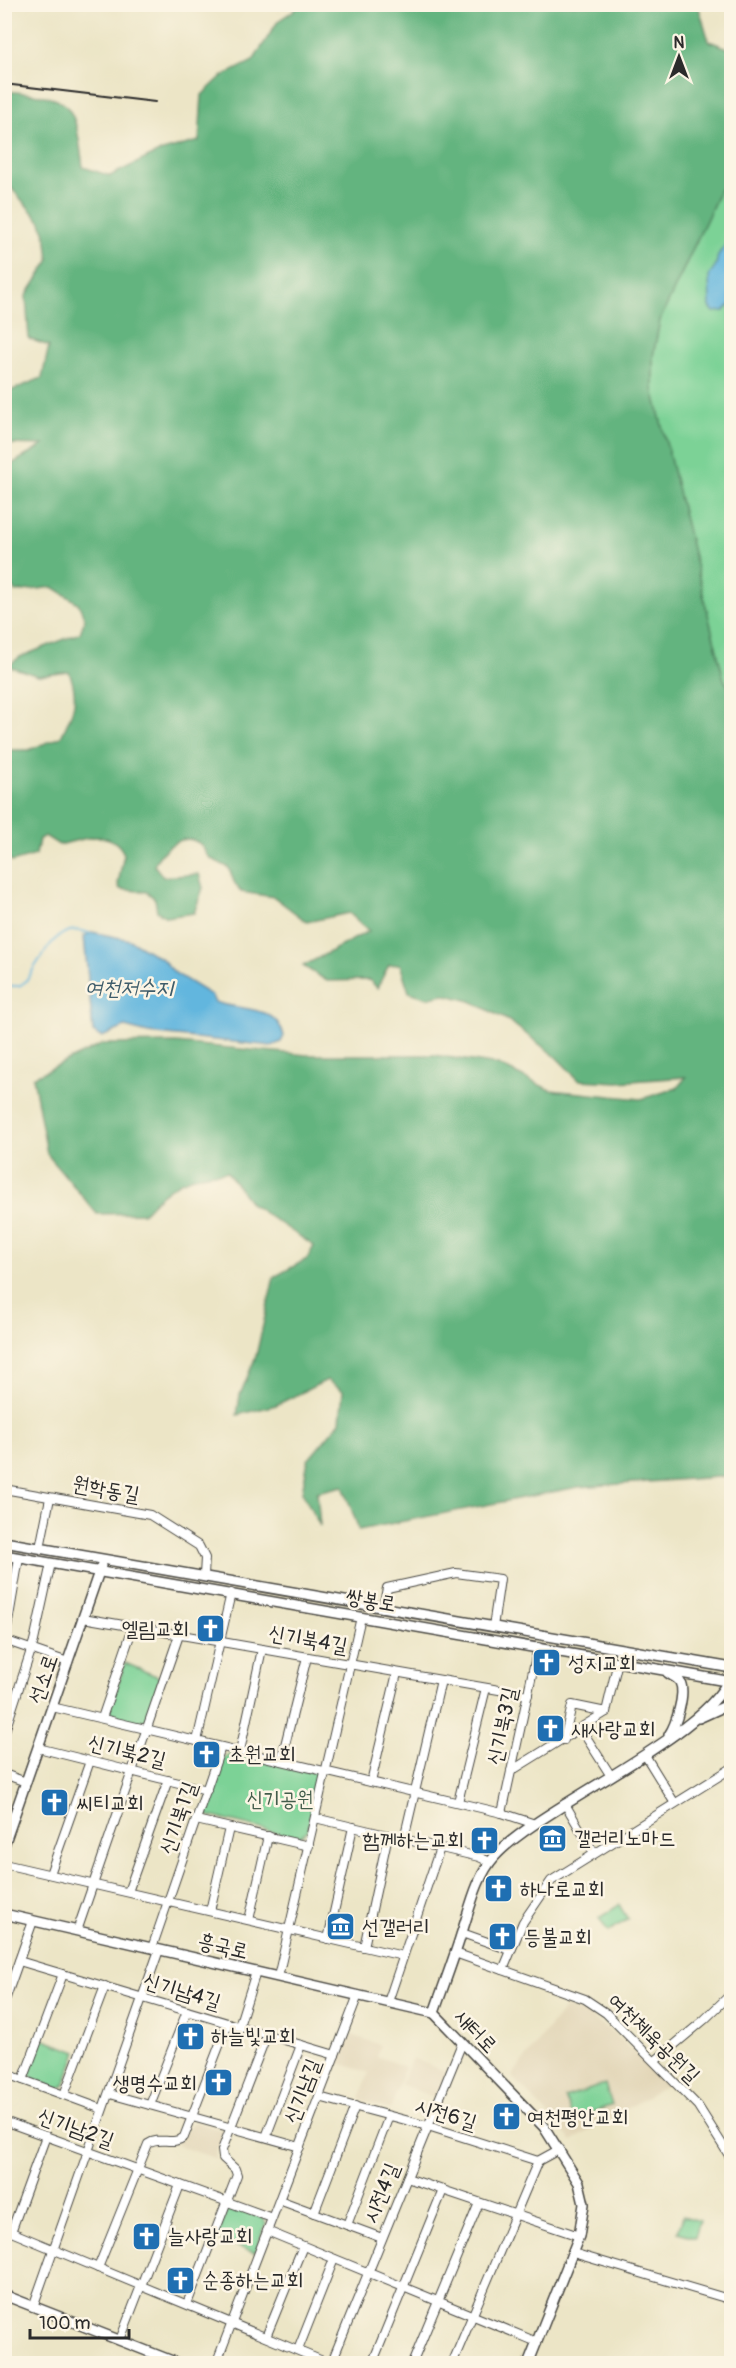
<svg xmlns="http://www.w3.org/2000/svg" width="736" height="2368" viewBox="0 0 736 2368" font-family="Pangolin,'Poor Story',sans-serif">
<rect width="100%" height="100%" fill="#fcf5e5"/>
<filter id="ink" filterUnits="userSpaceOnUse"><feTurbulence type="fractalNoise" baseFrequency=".0167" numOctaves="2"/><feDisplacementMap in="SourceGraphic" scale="12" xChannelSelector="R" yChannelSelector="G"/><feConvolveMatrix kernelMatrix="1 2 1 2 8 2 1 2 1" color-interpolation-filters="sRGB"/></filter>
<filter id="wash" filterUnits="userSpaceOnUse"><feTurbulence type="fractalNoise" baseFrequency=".008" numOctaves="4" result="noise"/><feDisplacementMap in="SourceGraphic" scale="24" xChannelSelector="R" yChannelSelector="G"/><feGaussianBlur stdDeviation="1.35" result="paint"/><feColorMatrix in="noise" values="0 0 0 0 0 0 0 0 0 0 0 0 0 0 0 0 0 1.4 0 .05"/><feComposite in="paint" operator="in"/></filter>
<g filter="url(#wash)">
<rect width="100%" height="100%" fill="#ece5c6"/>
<g fill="#e2d6b7">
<path d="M567,2005L586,2014L615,2034L667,2085L572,2141L512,2076Z"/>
<path d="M347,2033L380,2045L376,2056L405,2067L390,2110L360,2099L369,2073L337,2062Z"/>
<path d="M412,2058L446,2072L435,2098L401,2084Z"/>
<path d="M196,2122L220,2130L223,2133L215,2155L217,2159L176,2145L191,2124Z"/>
</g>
<g fill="#7bd296" stroke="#537e60" stroke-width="1.5">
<path d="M731,182V690L724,680L653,389V356L660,320L720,190Z"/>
<path d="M125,1663L161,1678L148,1719C135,1726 119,1721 109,1711Z"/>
<path d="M229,1755L315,1772L318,1778L308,1830L298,1838L209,1816L205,1811L222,1760Z"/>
<path d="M619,1905L628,1919L608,1932L599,1918Z"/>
<path d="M42,2039L77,2052L64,2086L58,2089L33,2079L29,2074Z"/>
<path d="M605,2084L612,2105L573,2119L565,2098Z"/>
<path d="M235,2207L263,2218L266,2224L255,2253L216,2238L228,2208Z"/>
<path d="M683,2216L700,2221L695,2237L678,2232Z"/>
</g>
<path fill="#64b47f" stroke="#487055" stroke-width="1.5" d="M302,5H698L709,41L731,49V182L720,190L660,320L653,356V389L724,680L731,690V1476L578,1487L359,1530L343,1486L317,1492L320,1526L302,1492L308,1460L340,1422L343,1391L327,1380L276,1405L237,1415L240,1395L256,1356L274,1277L307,1259L314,1246L251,1204L227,1172C188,1173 168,1185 143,1213L97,1214L47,1154L33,1077L103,1044L176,1043L307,1055H434L498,1065L550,1090L641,1099L677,1088L686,1077L618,1082L579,1080L555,1056L509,1021L471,1001L443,994L428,998L409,992L400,964L389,965L377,988L370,980L327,981L303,966L369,931L349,913L307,922L274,897L241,892L234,882L229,868C223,864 213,861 208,856C205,853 204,847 200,844C183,830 161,850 154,865L163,877L199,874L203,888L194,913L166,917L157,911L155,899L147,892L120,889L118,884L124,854C112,826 81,840 59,845L45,836L39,839L36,855L12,862L5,855V750H29L61,737C73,712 80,699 69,672L38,676L8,666L20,657L80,633L85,619L78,603L53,587L16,592L5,579V468L44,445L5,444V393L42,378L49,346L29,339L26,296L49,261L47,241L41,222L5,181V91C73,97 74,100 83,167L110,176L159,152L199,141L202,95L221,77L253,61L278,21Z"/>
<g fill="#62b6de" stroke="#467084" stroke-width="1.5">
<path d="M731,237V304L724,311L714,312L710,307L709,276L716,265L718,255Z"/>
<path d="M92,932L130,940L162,959L175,973L211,995L215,1002C239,1011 277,1004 284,1036L281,1042L272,1046L148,1033L125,1027L102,1037L93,1032L84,936Z"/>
</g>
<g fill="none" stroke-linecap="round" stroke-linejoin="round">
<path stroke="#62b6de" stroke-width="2" d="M4,986H19L25,982C42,959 56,919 89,933"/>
</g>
</g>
<g filter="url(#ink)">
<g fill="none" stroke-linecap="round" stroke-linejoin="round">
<defs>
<g id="minor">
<path d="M4,1489L150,1515L199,1546L205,1558L204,1575"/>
<path d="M40,1548L50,1498"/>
<path d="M383,1608L387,1588L456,1573L500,1579L493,1627"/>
<path d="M83,1618L528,1695"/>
<path d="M4,1640L68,1662"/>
<path d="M5,1640L19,1558"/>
<path d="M52,1707L502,1813L535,1824"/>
<path d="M102,1718L133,1627"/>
<path d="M581,1729L611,1776"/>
<path d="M4,1734L34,1641L51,1563"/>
<path d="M564,1740L572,1705L606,1712"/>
<path d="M197,1741L231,1593"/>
<path d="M38,1748L207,1790"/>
<path d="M240,1751L262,1649"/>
<path d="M645,1755L674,1802"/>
<path d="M281,1761L307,1657"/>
<path d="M511,1771L606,1712L618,1661"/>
<path d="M4,1774L26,1782"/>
<path d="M371,1782L397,1673"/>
<path d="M458,1802L486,1688"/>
<path d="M565,1804L594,1853"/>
<path d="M502,1813L538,1647"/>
<path d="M315,1818L479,1857L490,1862"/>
<path d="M196,1820L309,1846"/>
<path d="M404,1839L441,1680"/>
<path d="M4,1864L403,1956"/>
<path d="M50,1874L90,1761"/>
<path d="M128,1892L168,1780"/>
<path d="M210,1911L229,1828"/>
<path d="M249,1920L268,1836"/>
<path d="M77,1931L179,1635"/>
<path d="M462,1933L510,1950"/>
<path d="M328,1939L353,1827"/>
<path d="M364,1947L388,1835"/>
<path d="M152,1948L221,1747"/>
<path d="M455,1953L585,1999L606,2013L698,2106L732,2160"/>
<path d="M19,1961L335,2055"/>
<path d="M503,1970L523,1922L551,1881L732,1768"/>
<path d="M278,1977L361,1617"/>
<path d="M388,2002L440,1848"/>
<path d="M4,2003L33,1921"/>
<path d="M239,2026L256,1972"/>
<path d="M655,2061L704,2020L732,1993"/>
<path d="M4,2073L102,2109"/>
<path d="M23,2080L63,1974"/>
<path d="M110,2094L300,2147"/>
<path d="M64,2095L105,1986"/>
<path d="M319,2097L428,2126L538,2161L560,2149"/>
<path d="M150,2105L187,2011"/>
<path d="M4,2121L272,2218"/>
<path d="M266,2137L301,2045"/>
<path d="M407,2178L579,2236"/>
<path d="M279,2200L382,2238"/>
<path d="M314,2213L355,2106"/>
<path d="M347,2225L389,2116"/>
<path d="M4,2229L330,2364"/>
<path d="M267,2231L537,2342"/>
<path d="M11,2232L46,2136"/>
<path d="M573,2253L732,2300"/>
<path d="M98,2268L148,2144C160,2136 173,2146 184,2137L228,2023"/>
<path d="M187,2304L237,2175L235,2169L223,2158L222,2150L267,2034"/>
<path d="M33,2307L159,1950"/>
<path d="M266,2337L303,2246"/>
<path d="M120,2340L180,2185"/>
<path d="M298,2350L334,2259"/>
<path d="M216,2364L358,1995"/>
<path d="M331,2364L462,2043"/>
<path d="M372,2364L443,2190"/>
<path d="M412,2364L479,2203"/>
<path d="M452,2364L538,2161"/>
</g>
<g id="tertiary">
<path d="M4,1542L732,1668"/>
<path d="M4,1555L732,1682"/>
<path d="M668,1673C672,1676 678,1678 680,1682C686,1693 676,1725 669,1735"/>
<path d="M699,1718L732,1703"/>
<path d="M4,1845L101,1566"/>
<path d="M4,1914L434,2013"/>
<path d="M4,2295L180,2364"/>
<path d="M528,2364L579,2236L584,2204L579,2183L544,2127L434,2013C443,1987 453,1961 461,1935C470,1909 476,1877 495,1856C541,1805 722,1730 732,1669"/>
</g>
</defs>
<use href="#minor" stroke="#484742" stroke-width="10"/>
<use href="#tertiary" stroke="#484742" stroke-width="12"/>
<use href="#minor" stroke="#fff" stroke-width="8"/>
<use href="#tertiary" stroke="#fff" stroke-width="9"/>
<path stroke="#2b2b2b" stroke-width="2" d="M4,84L155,102"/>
</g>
</g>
<defs>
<symbol id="church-square" viewBox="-11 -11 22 22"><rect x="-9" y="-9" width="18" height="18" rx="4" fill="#1f6fb2" stroke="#fcf5e5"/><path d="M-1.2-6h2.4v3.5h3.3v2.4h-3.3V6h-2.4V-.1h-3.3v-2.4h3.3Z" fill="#fff"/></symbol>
<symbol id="museum-square" viewBox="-11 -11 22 22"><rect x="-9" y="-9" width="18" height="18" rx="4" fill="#1f6fb2" stroke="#fcf5e5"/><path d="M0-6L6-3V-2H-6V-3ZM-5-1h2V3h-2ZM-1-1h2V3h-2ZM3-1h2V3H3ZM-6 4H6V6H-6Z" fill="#fff"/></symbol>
</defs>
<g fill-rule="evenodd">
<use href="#church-square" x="194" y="1612" width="33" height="33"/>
<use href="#church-square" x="530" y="1646" width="33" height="33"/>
<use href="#church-square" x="534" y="1712" width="33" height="33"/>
<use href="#church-square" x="190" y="1738" width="33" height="33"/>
<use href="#church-square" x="38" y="1786" width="33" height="33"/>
<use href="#museum-square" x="536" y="1822" width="33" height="33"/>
<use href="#church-square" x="468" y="1824" width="33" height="33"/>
<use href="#church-square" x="482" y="1872" width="33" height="33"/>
<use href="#museum-square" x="324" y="1910" width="33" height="33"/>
<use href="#church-square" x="486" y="1920" width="33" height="33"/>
<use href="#church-square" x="174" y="2020" width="33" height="33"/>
<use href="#church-square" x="202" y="2066" width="33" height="33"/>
<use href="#church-square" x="490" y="2100" width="33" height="33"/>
<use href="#church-square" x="130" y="2220" width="33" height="33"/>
<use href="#church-square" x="164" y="2264" width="33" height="33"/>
</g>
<g text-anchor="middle" stroke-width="5" stroke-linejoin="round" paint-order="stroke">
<g font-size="21" fill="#2b2b2b" stroke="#fcf5e5">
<text transform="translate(106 1489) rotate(10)" y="7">원학동길</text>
<text transform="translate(371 1600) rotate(10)" y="7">쌍봉로</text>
<text transform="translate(308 1639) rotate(10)" y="7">신기북4길</text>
<text transform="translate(43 1679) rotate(-71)" y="7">선소로</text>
<text transform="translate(502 1726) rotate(-78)" y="7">신기북3길</text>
<text transform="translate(127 1751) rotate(14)" y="7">신기북2길</text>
<text transform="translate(178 1818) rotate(-71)" y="7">신기북1길</text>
<text transform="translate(223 1946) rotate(13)" y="7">흥국로</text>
<text transform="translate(182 1991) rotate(17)" y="7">신기남4길</text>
<text transform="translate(476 2031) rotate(47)" y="7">새터로</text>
<text transform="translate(654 2038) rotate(44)" y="7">여천체육공원길</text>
<text transform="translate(302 2091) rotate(-69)" y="7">신기남길</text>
<text transform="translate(446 2114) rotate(17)" y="7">시전6길</text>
<text transform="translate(76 2128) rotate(20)" y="7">신기남2길</text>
<text transform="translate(381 2193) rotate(-68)" y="7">시전4길</text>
</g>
<g font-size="21" fill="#2b2b2b" stroke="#fcf5e5" text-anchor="start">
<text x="189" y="1636" text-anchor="end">엘림교회</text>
<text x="568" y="1670">성지교회</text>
<text x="571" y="1736">새사랑교회</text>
<text x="228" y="1761">초원교회</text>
<text x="76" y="1810">씨티교회</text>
<text x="574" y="1845">갤러리노마드</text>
<text x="464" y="1847" text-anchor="end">함께하는교회</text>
<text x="520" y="1896">하나로교회</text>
<text x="362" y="1934">선갤러리</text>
<text x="524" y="1944">등불교회</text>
<text x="211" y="2043">하늘빛교회</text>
<text x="197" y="2090" text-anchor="end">생명수교회</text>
<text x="527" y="2124">여천평안교회</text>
<text x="168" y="2243">늘사랑교회</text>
<text x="202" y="2287">순종하는교회</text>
</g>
<g font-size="21" fill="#435d4b" stroke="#fcf5e5">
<text x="280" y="1806">신기공원</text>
</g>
<g font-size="22" font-style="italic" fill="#3e5c6a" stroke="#fcf5e5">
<text x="129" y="995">여천저수지</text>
</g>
</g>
<rect width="736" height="2368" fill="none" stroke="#fcf5e5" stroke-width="24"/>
<g transform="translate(679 57)" stroke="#fcf5e5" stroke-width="4.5" paint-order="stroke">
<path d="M0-4.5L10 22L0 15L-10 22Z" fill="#2b2b2b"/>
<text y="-9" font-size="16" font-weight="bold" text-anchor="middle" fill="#2b2b2b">N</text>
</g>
<path d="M30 2329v9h99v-9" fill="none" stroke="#2b2b2b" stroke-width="3"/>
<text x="39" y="2329" font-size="18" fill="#2b2b2b" stroke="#fcf5e5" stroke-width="4.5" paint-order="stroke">100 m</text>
</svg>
